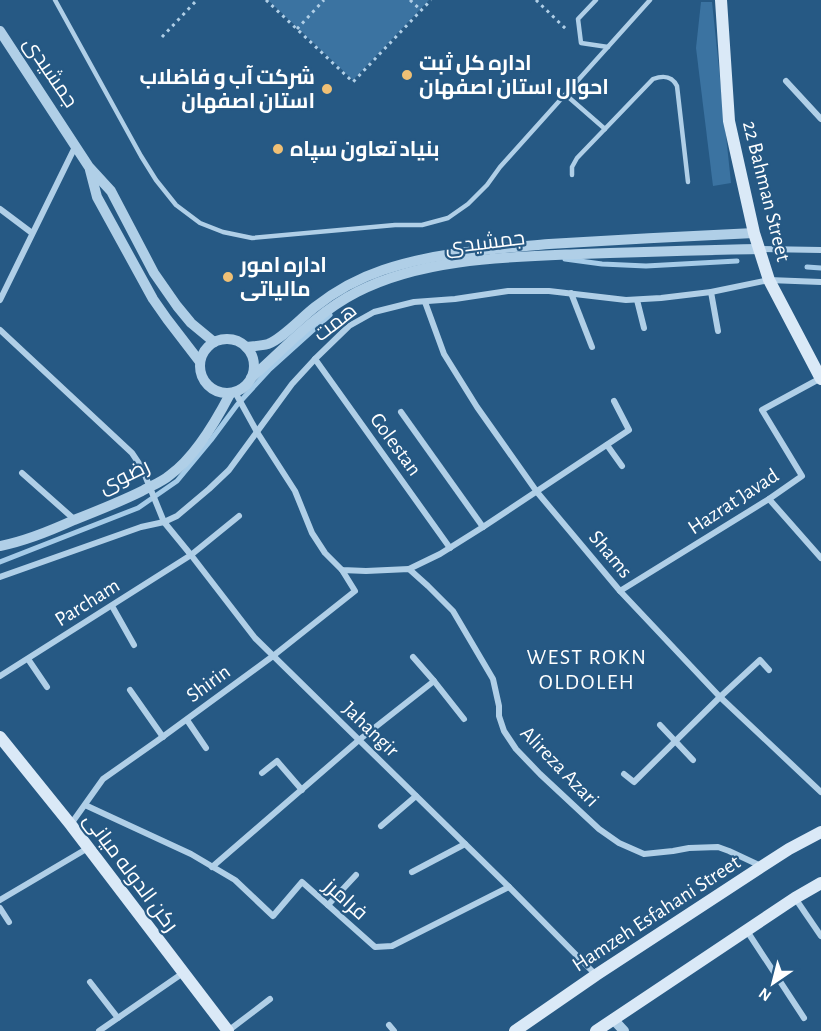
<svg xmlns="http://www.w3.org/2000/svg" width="821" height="1031" viewBox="0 0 821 1031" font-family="'Alegreya Sans',Cairo,sans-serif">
<rect width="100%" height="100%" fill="#265984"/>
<g fill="#3b73a1">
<path d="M268,0H429L353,80Z"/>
<path d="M701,2H712L731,183L713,186L696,48Z"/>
</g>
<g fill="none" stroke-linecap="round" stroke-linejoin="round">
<g stroke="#a5cbe8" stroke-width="5">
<path d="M565,259L602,264L646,266L737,261"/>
<path d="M807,267L821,268"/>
<path d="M0,562L138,508L177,481L211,440L237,405L269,370L330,315"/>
</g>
<g stroke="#b0cfe7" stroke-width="3" stroke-dasharray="3 4.5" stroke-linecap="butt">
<path d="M266,0L353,82L431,0"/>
<path d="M410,0L421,10"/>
<path d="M536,0L568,31"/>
<path d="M297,29L324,0"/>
<path d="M162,37L197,0"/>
</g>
<g stroke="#b0cfe7" stroke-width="4.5">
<path d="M55,0L141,156L156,180L176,205L200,223L223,232L252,238L395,225H422L448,218L468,204L487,185L500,167L650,0"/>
<path d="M596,0L578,19L581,43L608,47"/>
<path d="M566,95L605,129"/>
<path d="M572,175V167L577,158L653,79C664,75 672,76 677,86L688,182"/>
</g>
<g stroke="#b0cfe7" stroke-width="6">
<path d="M786,81L821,119"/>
<path d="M0,209L32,233"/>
<path d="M759,249L821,250"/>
<path d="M711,292L718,331"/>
<path d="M571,293L592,347"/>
<path d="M0,300L75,147"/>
<path d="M637,300L644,328"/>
<path d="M425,302L444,354L477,407L537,492L620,591L720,697L821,792"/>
<path d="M0,330L132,453L142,468L164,522L191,555L255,638L509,887L596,975"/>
<path d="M315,359L450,548"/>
<path d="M235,392L257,432L295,491L312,533L325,553L342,570L366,571L409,569L428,586L453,611L493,679L499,706V716L504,731L516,749L540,774L599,829L619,843L644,854L673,851L689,848L718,847L729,851L761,866"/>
<path d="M401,412L483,527"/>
<path d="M607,445L622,466"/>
<path d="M22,473L75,520"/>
<path d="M769,499L821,558"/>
<path d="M409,569L440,554L483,527L629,430L614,401"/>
<path d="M0,577L141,527L164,522L177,516L209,489L229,470L292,384L315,359L349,326L374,312L414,302L455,299L508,291H549L626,300L661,298L711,292L769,280L821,282"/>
<path d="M620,591L769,499L802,476L762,410L821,378"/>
<path d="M112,606L134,645"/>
<path d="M28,659L47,687"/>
<path d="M0,676L191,555L239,516"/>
<path d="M434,681L464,719"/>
<path d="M130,690L163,737"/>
<path d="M187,720L206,748"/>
<path d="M660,725L693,760"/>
<path d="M262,773L277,761L302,790"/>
<path d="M624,774L634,782L720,697L760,660L769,670"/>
<path d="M85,805L191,854L235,880L273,916L302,882L375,947L392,946L509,887"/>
<path d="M71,824L103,779L157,741L273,656L355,591L342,570"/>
<path d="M381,826L416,796"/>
<path d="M212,867L359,740L434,681L413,657"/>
<path d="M412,872L465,844"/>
<path d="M795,898L821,936"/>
<path d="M0,900L88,848"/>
<path d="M328,905L356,875"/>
<path d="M0,908L9,922"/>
<path d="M747,931L804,1018"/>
<path d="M90,982L118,1018"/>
<path d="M389,1025L394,1031"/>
<path d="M99,1031L183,973"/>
<path d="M228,1031L270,999"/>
</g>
<g stroke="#b0cfe7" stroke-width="10">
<path d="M0,31L89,167L111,191L154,273L177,306L191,323L214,342"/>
<path d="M90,170L97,197L153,299L167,319L200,362"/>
<circle cx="227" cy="366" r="27"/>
<path d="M246,347C253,346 261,346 268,344C282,339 302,317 315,307C334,292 359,278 383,270C436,252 493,249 549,244C617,240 686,236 754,233"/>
<path d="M251,378C285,348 316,313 357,292C423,258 508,257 581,254C640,252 699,250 759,249"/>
<path d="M0,546C26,541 50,531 74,520C97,511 120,502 142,491C151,486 162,482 170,475C195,457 216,421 230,394"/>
<path d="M613,1019L624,1031"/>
</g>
<g stroke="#dae9f7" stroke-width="12">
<path d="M721,0L729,121L754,233L769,280L821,379"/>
<path d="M0,737L71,825L228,1031"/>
<path d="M515,1031L596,975L761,867L789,849L821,832"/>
<path d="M596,1031L795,898L821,883"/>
</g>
</g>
<g fill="#f0c075" stroke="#265984" stroke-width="2">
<circle cx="407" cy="75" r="6"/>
<circle cx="327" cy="89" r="6"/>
<circle cx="278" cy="149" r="6"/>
<circle cx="228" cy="277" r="6"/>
</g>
<g text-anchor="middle" stroke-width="4.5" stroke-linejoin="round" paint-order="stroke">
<g font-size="21" font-weight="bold" fill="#fff" stroke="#265984" text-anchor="start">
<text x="419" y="70">اداره کل ثبت<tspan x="419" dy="24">احوال استان اصفهان</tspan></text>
<text x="315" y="84" text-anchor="end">شرکت آب و فاضلاب<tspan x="315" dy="24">استان اصفهان</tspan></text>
<text x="290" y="156">بنیاد تعاون سپاه</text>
<text x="240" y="272">اداره امور<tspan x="240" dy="24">مالیاتی</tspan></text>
</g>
<g font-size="21" fill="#fff" stroke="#265984">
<text transform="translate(51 72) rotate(56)" y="7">جمشیدی</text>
<text transform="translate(767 191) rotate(76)" y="7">22 Bahman Street</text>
<text transform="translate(485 242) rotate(-7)" y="7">جمشیدی</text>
<text transform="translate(335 322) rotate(-38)" y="7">همت</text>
<text transform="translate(396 444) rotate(54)" y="7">Golestan</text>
<text transform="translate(124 476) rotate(-26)" y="7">رضوی</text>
<text transform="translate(733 501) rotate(-33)" y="7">Hazrat Javad</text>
<text transform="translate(611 554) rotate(50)" y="7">Shams</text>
<text transform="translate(87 602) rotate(-32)" y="7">Parcham</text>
<text transform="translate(208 683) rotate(-36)" y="7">Shirin</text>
<text transform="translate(371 729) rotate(44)" y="7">Jahangir</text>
<text transform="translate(560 766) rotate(46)" y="7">Alireza Azari</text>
<text transform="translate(131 872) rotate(53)" y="7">رکن الدوله میانی</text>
<text transform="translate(346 899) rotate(42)" y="7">فرامرز</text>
<text transform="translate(656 913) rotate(-33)" y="7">Hamzeh Esfahani Street</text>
</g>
<g font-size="22" letter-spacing="1.5" fill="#fff" stroke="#265984">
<text x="587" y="664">WEST ROKN<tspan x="587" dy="25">OLDOLEH</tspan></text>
</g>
</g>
<g transform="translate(773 983) rotate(215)" stroke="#265984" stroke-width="4.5" paint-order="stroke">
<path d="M0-4.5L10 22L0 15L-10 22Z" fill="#ffffff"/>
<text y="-9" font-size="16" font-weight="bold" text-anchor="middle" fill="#ffffff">N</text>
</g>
</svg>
